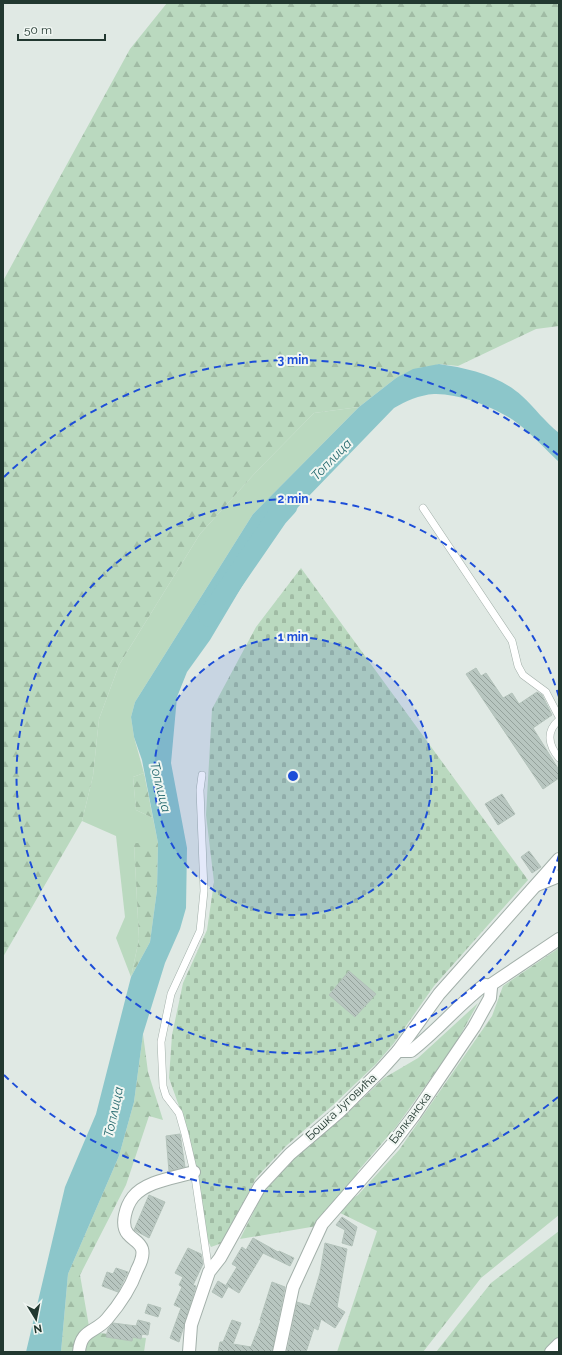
<svg xmlns="http://www.w3.org/2000/svg" width="562" height="1355" viewBox="0 0 562 1355" font-family="Raleway,sans-serif">
<defs>
<pattern id="forest-firs" width="22" height="20" patternUnits="userSpaceOnUse"><rect width="22" height="20" fill="#bad9bf"/><path d="M5 1l3.5 6h-7zM16 11l3.5 6h-7z" fill="#a0bba4"/></pattern>
<pattern id="cemetery-stones" width="16" height="16" patternUnits="userSpaceOnUse"><rect width="16" height="16" fill="#bad9bf"/><path d="M2 7V4a2 2 0 0 1 4 0v3zM10 15v-3a2 2 0 0 1 4 0v3z" fill="#a0bba4"/></pattern>
<pattern id="building-back-hatch" width="6" height="6" patternUnits="userSpaceOnUse"><rect width="6" height="6" fill="#b8c6c0"/><path d="M-1 5l2 2M0 0l6 6M5-1l2 2" fill="none" stroke="#95a29c"/></pattern>
</defs>
<rect width="100%" height="100%" fill="#e0e9e4"/>
<path fill="#bad9bf" d="M359,407L253,514L135,702L131,717L134,737L144,773L133,777L136,810L153,818L158,843H134L139,939L131,977L116,938L125,917L116,836L82,821L93,776L99,719L119,665L200,534L257,471L314,413Z"/>
<g fill="url(#forest-firs)">
<path d="M167,3H559V326L536,329L458,366L439,364L396,378L359,407L314,413L257,471L200,534L119,665L99,719L93,776L82,821L3,957V281L130,49Z"/>
<path d="M144,773L153,818L136,810L133,777Z"/>
<path d="M134,843H158L157,890L150,942L131,977L139,939Z"/>
<path d="M559,948V1215L481,1278L423,1352H337L377,1231L334,1210L317,1226L240,1239L263,1193L295,1158L341,1119L384,1078L418,1058L478,1003L456,1043L396,1127L358,1171L354,1185L335,1209L358,1195L399,1150L492,1016L503,986Z"/>
<path d="M143,1034L148,1072L163,1120L149,1116L126,1185L80,1275L90,1332L146,1338L144,1352H61L68,1274L119,1156L134,1102Z"/>
<path d="M559,1231V1342L548,1352H436L491,1283Z"/>
</g>
<path fill="url(#cemetery-stones)" d="M301,568L528,880L434,986L394,1043L376,1064L333,1105L286,1146L256,1178L222,1243L211,1247L205,1235L185,1123L169,1078L172,1035L183,983L207,930L214,882L206,815L212,709L256,627Z"/>
<path fill="#8cc6ca" fill-rule="evenodd" d="M439,364C468,368 500,376 522,396C535,408 545,422 559,433V462C545,449 532,434 517,423C498,408 458,393 434,394C419,395 406,401 394,408L275,531L210,640L187,672L177,697L171,763L187,848L186,908L180,929L165,963L143,1034L134,1102L119,1156L68,1274L61,1352H26L65,1187L96,1114L131,977L150,942L157,890L158,843L142,760L134,737L131,717L135,702L253,514L359,407L396,378L413,369ZM266,527L270,529L235,589L225,601V595L244,553Z"/>
<g fill="none" stroke-linecap="round" stroke-linejoin="round">
<path stroke="#8cc6ca" stroke-width="21" d="M209,616L277,517L287,506"/>
</g>
<g fill="url(#building-back-hatch)" stroke="#b3c2ba">
<path d="M476,668L481,676L486,673L503,698L512,693L519,704L537,692L542,695L552,715L533,728L559,770V778L543,789L466,674Z"/>
<path d="M502,794L515,814L498,825L485,804Z"/>
<path d="M529,851L541,867L532,873L521,857Z"/>
<path d="M349,971L376,994L355,1017L329,995Z"/>
<path d="M180,1134L185,1167L169,1171L166,1136Z"/>
<path d="M149,1195L165,1202L149,1238L134,1230Z"/>
<path d="M342,1217L357,1227L352,1246L342,1243L345,1230L336,1225Z"/>
<path d="M253,1238L278,1252L279,1251L294,1258L290,1266L263,1253L239,1293L226,1285L237,1267L232,1264L242,1247L246,1250Z"/>
<path d="M325,1243L347,1249L337,1307L345,1312L335,1328L321,1319L318,1330L314,1328L306,1352H287L297,1302L310,1306L320,1273Z"/>
<path d="M188,1248L201,1254L203,1264L193,1285L196,1286L179,1342L170,1338L181,1308L174,1305L182,1287L179,1285L183,1277L175,1273Z"/>
<path d="M116,1268L128,1272L118,1292L102,1286L107,1272L113,1274Z"/>
<path d="M218,1281L228,1287L222,1298L212,1292Z"/>
<path d="M272,1282L285,1287L272,1352H218L220,1342H223L232,1320L241,1323L233,1344L251,1347L261,1321L260,1320Z"/>
<path d="M148,1304L161,1308L158,1317L145,1313Z"/>
<path d="M138,1320L150,1323L148,1335L142,1334L141,1339L133,1337L132,1341L106,1337L108,1329L113,1323L136,1326Z"/>
</g>
<g fill="none" stroke-linecap="round" stroke-linejoin="round">
<defs>
<g id="lane">
<path d="M423,508L512,641L518,666L523,675L546,692L559,717"/>
<path d="M559,720C545,732 549,746 559,758"/>
<path d="M202,775L200,790L204,891L200,931L171,994L161,1042L163,1086L166,1096L179,1113L185,1134L195,1177L209,1272"/>
</g>
<g id="street">
<path d="M537,885L559,876"/>
<path d="M489,986L559,939"/>
<path d="M79,1352C81,1329 95,1333 107,1319C119,1305 131,1287 137,1270C140,1264 144,1256 142,1249C140,1242 133,1240 128,1234C120,1225 126,1206 133,1197C146,1181 174,1178 194,1172"/>
<path d="M189,1352L191,1325L209,1272L220,1258L260,1186L290,1154L338,1113L380,1071L398,1051L439,994L559,859"/>
<path d="M279,1352L293,1287L322,1224L393,1143L415,1114L474,1027L490,998L491,988L486,985L483,986C457,1006 437,1031 411,1051H398"/>
<path d="M551,1352L559,1344"/>
</g>
</defs>
<use href="#lane" stroke="#a3b0aa" stroke-width="8"/>
<use href="#street" stroke="#a3b0aa" stroke-width="14"/>
<use href="#lane" stroke="#fff" stroke-width="7"/>
<use href="#street" stroke="#fff" stroke-width="12"/>
</g>
<circle cx="293" cy="776" r="139" fill="#1d4ed8" fill-opacity=".12"/>
<g fill="none" stroke="#1d4ed8" stroke-width="2" stroke-dasharray="7 5">
<circle cx="293" cy="776" r="139"/>
<path d="M559 855A277 277 0 1 1 559 697"/>
<path d="M558 1097A416 416 0 0 1 4 1075M4 477A416 416 0 0 1 558 455"/>
</g>
<g text-anchor="middle" stroke-width="4" stroke-linejoin="round" paint-order="stroke">
<g font-size="12" fill="#223830" stroke="#f0f6f2">
<text transform="translate(341 1107) rotate(-43)" y="4">Бошка Југовића</text>
<text transform="translate(410 1118) rotate(-53)" y="4">Балканска</text>
</g>
<g font-size="13" font-style="italic" fill="#23686d" stroke="#f0f6f2">
<text transform="translate(331 459) rotate(-46)" y="5">Топлица</text>
<text transform="translate(161 787) rotate(76)" y="5">Топлица</text>
<text transform="translate(113 1112) rotate(-78)" y="5">Топлица</text>
</g>
</g>
<circle cx="293" cy="776" r="6" fill="#1d4ed8" stroke="#f0f6f2" stroke-width="2"/>
<g font-size="12" text-anchor="middle" font-weight="bold" fill="#1d4ed8" stroke="#f0f6f2" stroke-width="4" stroke-linejoin="round" paint-order="stroke">
<text x="293" y="364">3 min</text>
<text x="293" y="503">2 min</text>
<text x="293" y="641">1 min</text>
</g>
<rect width="562" height="1355" fill="none" stroke="#223830" stroke-width="8"/>
<g transform="translate(36 1319) rotate(170)" stroke="#f0f6f2" stroke-width="3" paint-order="stroke">
<path d="M0-3L7 15L0 10L-7 15Z" fill="#223830"/>
<text y="-6" font-size="11" font-weight="bold" text-anchor="middle" fill="#223830">N</text>
</g>
<path d="M18 34v6h87v-6" fill="none" stroke="#223830" stroke-width="2"/>
<text x="24" y="34" font-size="12" fill="#223830" stroke="#f0f6f2" stroke-width="3" paint-order="stroke">50 m</text>
</svg>
